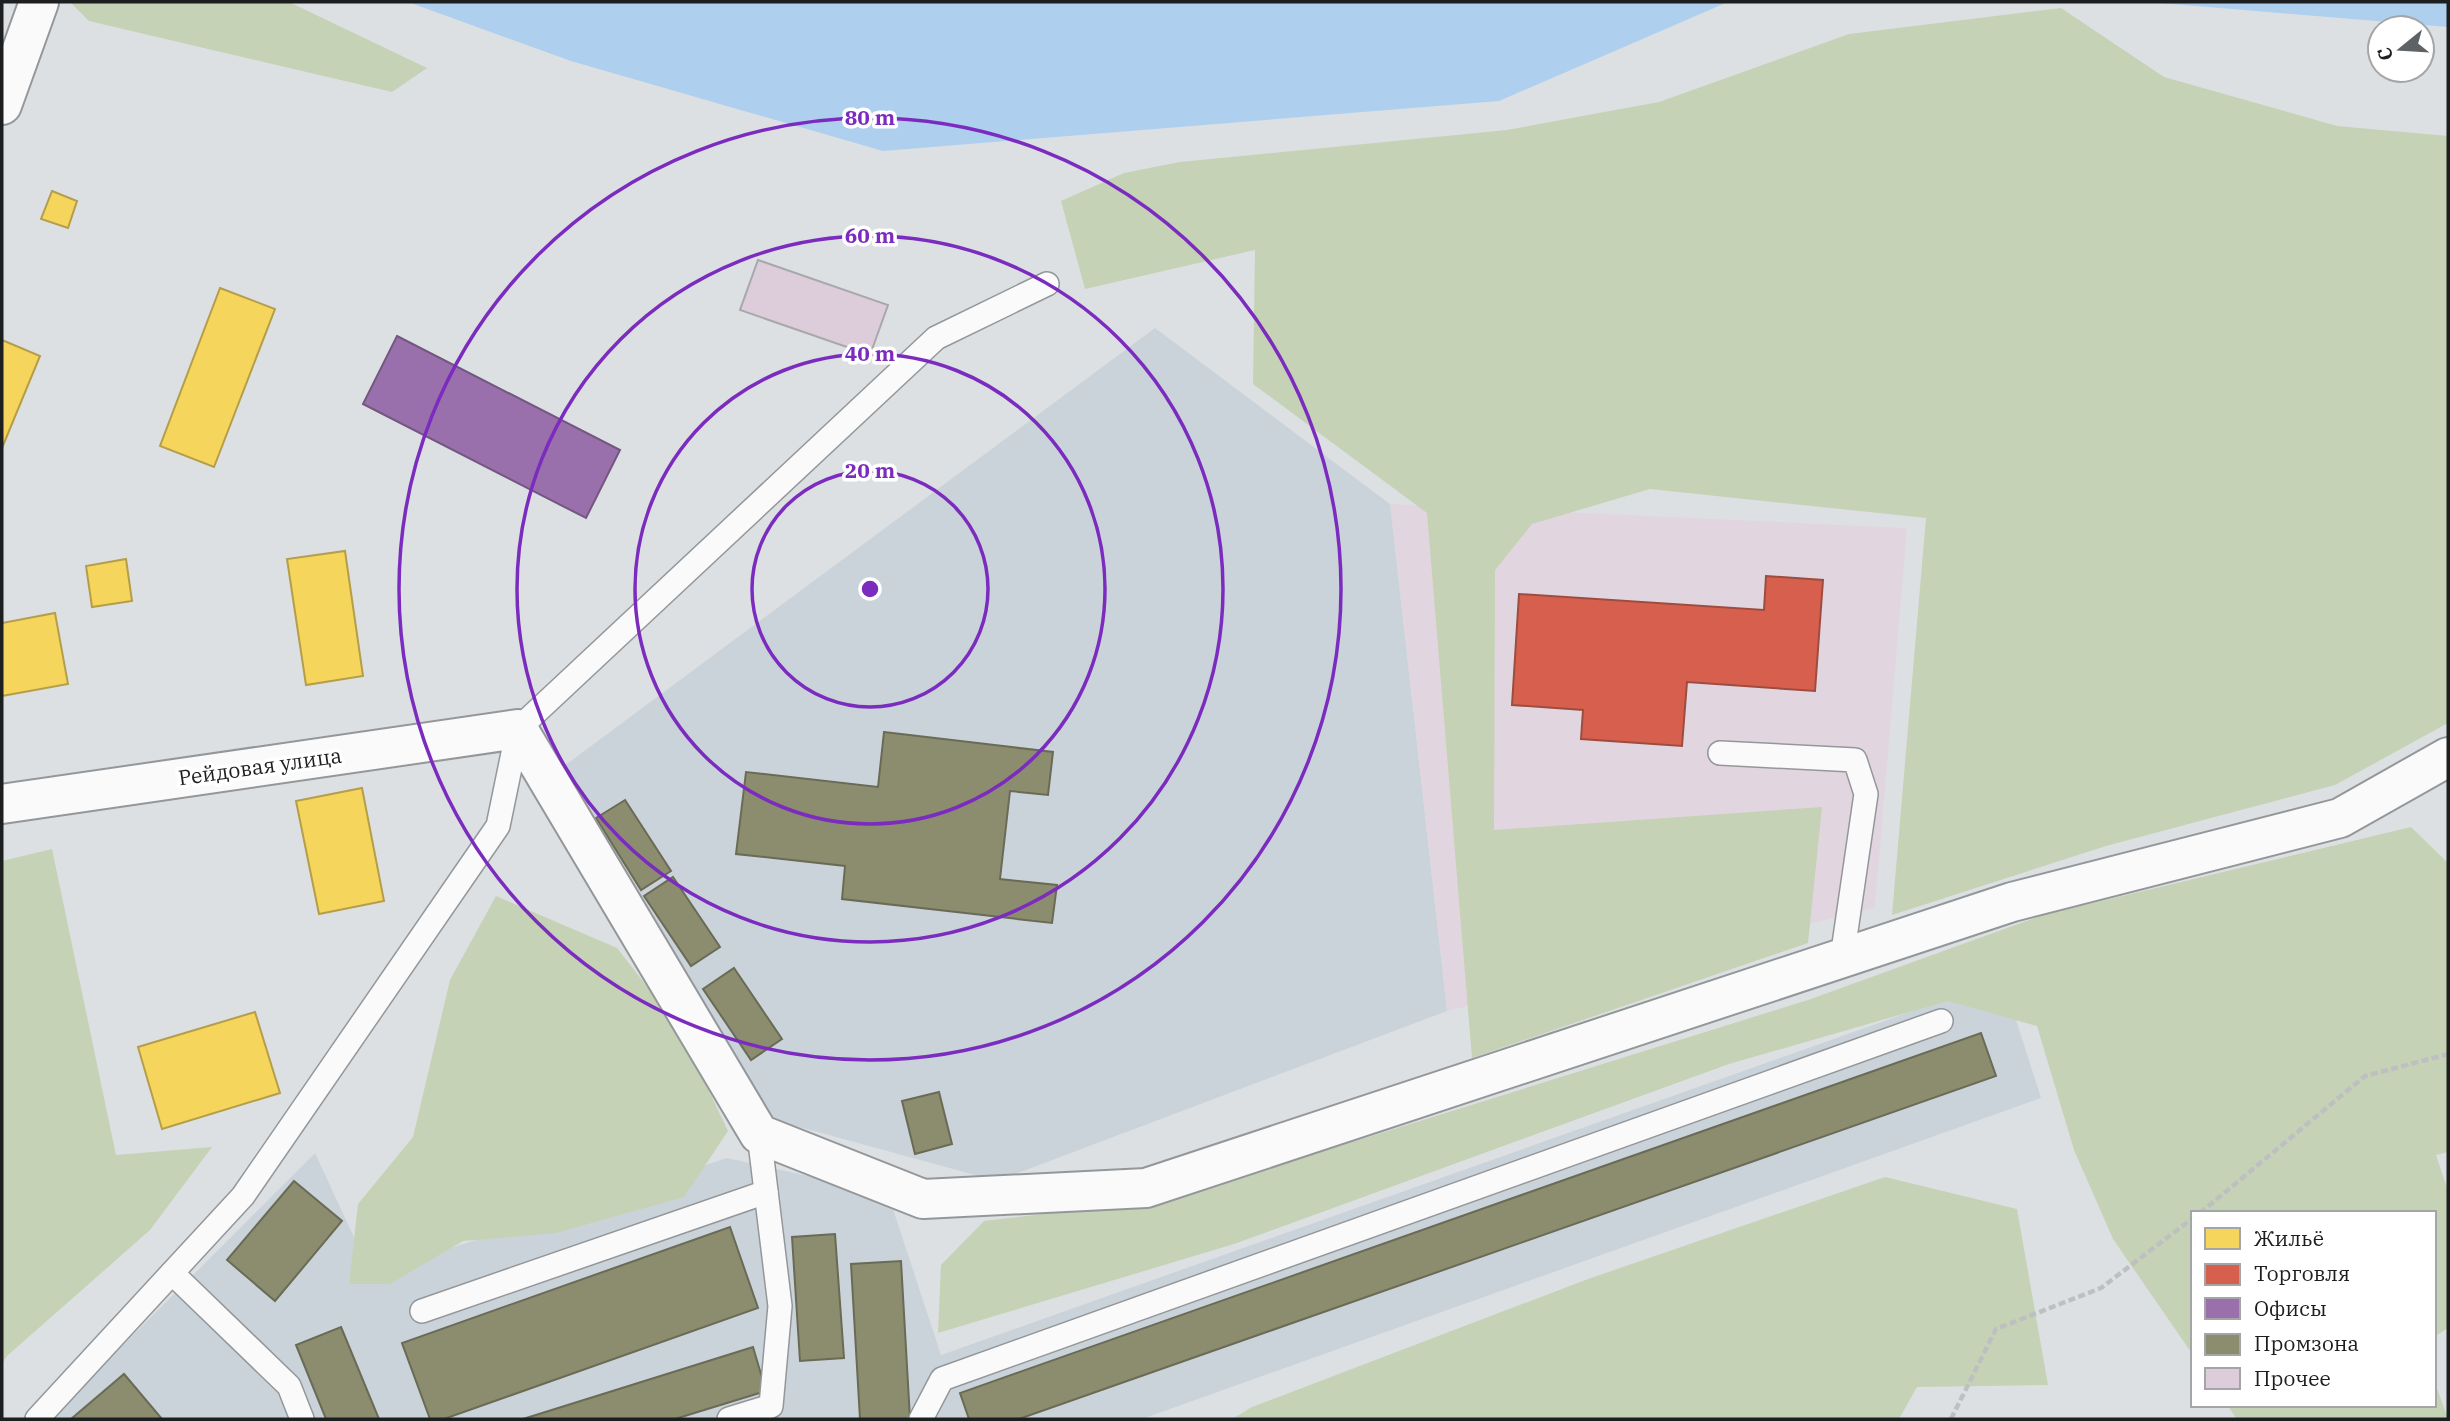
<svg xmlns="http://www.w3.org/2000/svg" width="2450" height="1421" viewBox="0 0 2450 1421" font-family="'IBM Plex Serif',serif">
<rect width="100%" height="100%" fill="#dce0e3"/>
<path fill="#e1d6df" d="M1390,504L1907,528L1875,908L1447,1011Z"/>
<g fill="#cbd3da">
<path d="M1155,328L1390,504L1447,1011L997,1181L774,1120L560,769Z"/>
<path d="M2003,979L2041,1098L1142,1419H49L315,1153L371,1274L727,1158L888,1194L941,1355Z"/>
</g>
<g fill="#c5d2b5">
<path d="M70,2H289L427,68L392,92L89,21Z"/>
<path d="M2061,8L2164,77L2337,126L2448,136V723L2335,785L2106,846L1892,915L1926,518L1650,489L1532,524L1495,570L1494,830L1822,807L1808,943L1472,1058L1427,513L1253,384L1255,250L1085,289L1061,201L1124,173L1180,162L1507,130L1659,102L1849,34Z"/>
<path d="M2411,827L2448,863V1152L2436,1155L2448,1191V1328L2434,1337V1213H2193V1355L2113,1239L2074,1150L2037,1026L1948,1001L1729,1064L1234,1244L938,1333L941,1265L984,1221L1170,1199L1808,1000L2043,915Z"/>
<path d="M52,849L116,1155L212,1147L150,1230L7,1356L2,1364V861Z"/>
<path d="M496,896L617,948L678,1026L728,1131L684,1197L556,1233L463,1241L390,1284H349L358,1204L413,1137L450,980Z"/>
<path d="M1885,1177L2017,1209L2048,1385L1917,1387L1899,1419H1232L1252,1407L1588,1279Z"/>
<path d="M2434,1380L2448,1419H2237L2227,1405H2434Z"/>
</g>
<g fill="#aecfee">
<path d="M408,2H1728L1499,101L883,151L571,61Z"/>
<path d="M2148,2H2448V27Z"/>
</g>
<g fill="#f6d55c" stroke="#b59e4a" stroke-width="2">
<path d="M52,191L77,201L68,228L41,219Z"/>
<path d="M220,288L275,309L214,467L160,446Z"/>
<path d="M2,340L40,356L2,448Z"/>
<path d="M345,551L363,676L306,685L287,559Z"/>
<path d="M126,559L132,601L92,607L86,566Z"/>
<path d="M55,613L68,684L2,696V623Z"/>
<path d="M362,788L384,901L319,914L296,801Z"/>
<path d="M255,1012L280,1093L162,1129L138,1047Z"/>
</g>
<path fill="#d6604d" stroke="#9e4c40" stroke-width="2" d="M1766,576L1823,580L1815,691L1687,682L1682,746L1581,739L1583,710L1512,705L1519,594L1764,610Z"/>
<path fill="#9970ab" stroke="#745781" stroke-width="2" d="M397,336L620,450L586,518L363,404Z"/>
<g fill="#8c8c6e" stroke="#6a6b57" stroke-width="2">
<path d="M884,732L1053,752L1048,795L1010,791L1000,879L1057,885L1052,923L842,899L845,866L736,854L746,772L878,787Z"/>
<path d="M625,800L671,871L641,890L596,818Z"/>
<path d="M673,877L720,947L691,966L644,896Z"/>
<path d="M734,968L782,1039L751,1060L703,989Z"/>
<path d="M1981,1033L1996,1076L1019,1419H969L960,1393Z"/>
<path d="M939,1092L952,1144L915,1154L902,1101Z"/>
<path d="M294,1181L342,1221L275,1301L227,1260Z"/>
<path d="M730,1227L758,1308L444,1419H430L402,1343Z"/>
<path d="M835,1234L844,1358L800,1361L792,1237Z"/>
<path d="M901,1261L910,1419H860L851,1264Z"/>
<path d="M341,1327L379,1419H326L296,1345Z"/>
<path d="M753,1347L766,1391L675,1419H523Z"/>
<path d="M124,1374L162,1419H71Z"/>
</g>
<path fill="#ddcdda" stroke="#a8a8ab" stroke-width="2" d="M758,260L888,305L870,355L740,310Z"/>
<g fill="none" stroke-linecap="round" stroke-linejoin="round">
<defs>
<g id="lane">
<path d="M1720,753L1855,760L1866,794L1842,958"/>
<path d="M172,1273L289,1386L302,1419"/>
<path d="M422,1311L766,1192"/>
<path d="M37,1419L243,1196L498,826L518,729L936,338L1047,284"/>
<path d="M729,1419L771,1406L780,1306L759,1134"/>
<path d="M921,1419L942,1379L1941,1021"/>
</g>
<g id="street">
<path d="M2,105L39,2"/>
<path d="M2,804L518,729L759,1134L923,1199L1146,1188L2012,902L2340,818L2448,757"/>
</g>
</defs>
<use href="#lane" stroke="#949799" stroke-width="26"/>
<use href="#street" stroke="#949799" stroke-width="42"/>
<g stroke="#bdbfc0" stroke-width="4.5" stroke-dasharray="7 3.5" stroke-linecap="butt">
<path d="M2200,1213L2365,1076L2448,1054"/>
<path d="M1951,1419L1996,1329L2101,1288L2193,1218"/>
</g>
<use href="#lane" stroke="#fafafb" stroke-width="23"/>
<use href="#street" stroke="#fafafb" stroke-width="38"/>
</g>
<g fill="none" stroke="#7b2cbf" stroke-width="3.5">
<circle cx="870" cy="589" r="118"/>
<circle cx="870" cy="589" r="235"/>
<circle cx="870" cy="589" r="353"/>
<circle cx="870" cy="589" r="471"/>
</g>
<g text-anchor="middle" stroke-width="7" stroke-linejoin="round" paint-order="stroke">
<g font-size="21" fill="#1c1e20" stroke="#fff">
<text transform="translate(260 767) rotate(-8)" y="7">Рейдовая улица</text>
</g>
</g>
<circle cx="870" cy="589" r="10" fill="#7b2cbf" stroke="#fff" stroke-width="3.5"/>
<g font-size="21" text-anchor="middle" font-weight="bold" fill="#7b2cbf" stroke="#fff" stroke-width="7" stroke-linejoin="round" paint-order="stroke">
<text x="870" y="125">80 m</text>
<text x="870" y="243">60 m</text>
<text x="870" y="361">40 m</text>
<text x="870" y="478">20 m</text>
</g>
<rect width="2450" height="1421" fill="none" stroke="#1c1e20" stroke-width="7"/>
<rect x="2191" y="1211" width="245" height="196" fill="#ffffff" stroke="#a4a5a6" stroke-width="2"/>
<rect x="2205" y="1228" width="35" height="21" fill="#f6d55c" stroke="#a4a5a6" stroke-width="2"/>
<text x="2254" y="1246" font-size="21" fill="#1c1e20">Жильё</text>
<rect x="2205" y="1264" width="35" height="21" fill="#d6604d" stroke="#a4a5a6" stroke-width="2"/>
<text x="2254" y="1281" font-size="21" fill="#1c1e20">Торговля</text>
<rect x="2205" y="1298" width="35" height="21" fill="#9970ab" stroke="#a4a5a6" stroke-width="2"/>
<text x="2254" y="1316" font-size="21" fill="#1c1e20">Офисы</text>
<rect x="2205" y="1334" width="35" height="21" fill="#8c8c6e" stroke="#a4a5a6" stroke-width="2"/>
<text x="2254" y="1351" font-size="21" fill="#1c1e20">Промзона</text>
<rect x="2205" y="1368" width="35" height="21" fill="#ddcdda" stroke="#a4a5a6" stroke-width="2"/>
<text x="2254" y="1386" font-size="21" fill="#1c1e20">Прочее</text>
<g transform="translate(2401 49) rotate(252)"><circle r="33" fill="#ffffff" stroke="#a4a5a6" stroke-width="2"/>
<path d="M0-5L12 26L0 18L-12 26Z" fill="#5f6264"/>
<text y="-10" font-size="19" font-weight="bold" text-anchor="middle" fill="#1c1e20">С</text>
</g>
</svg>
